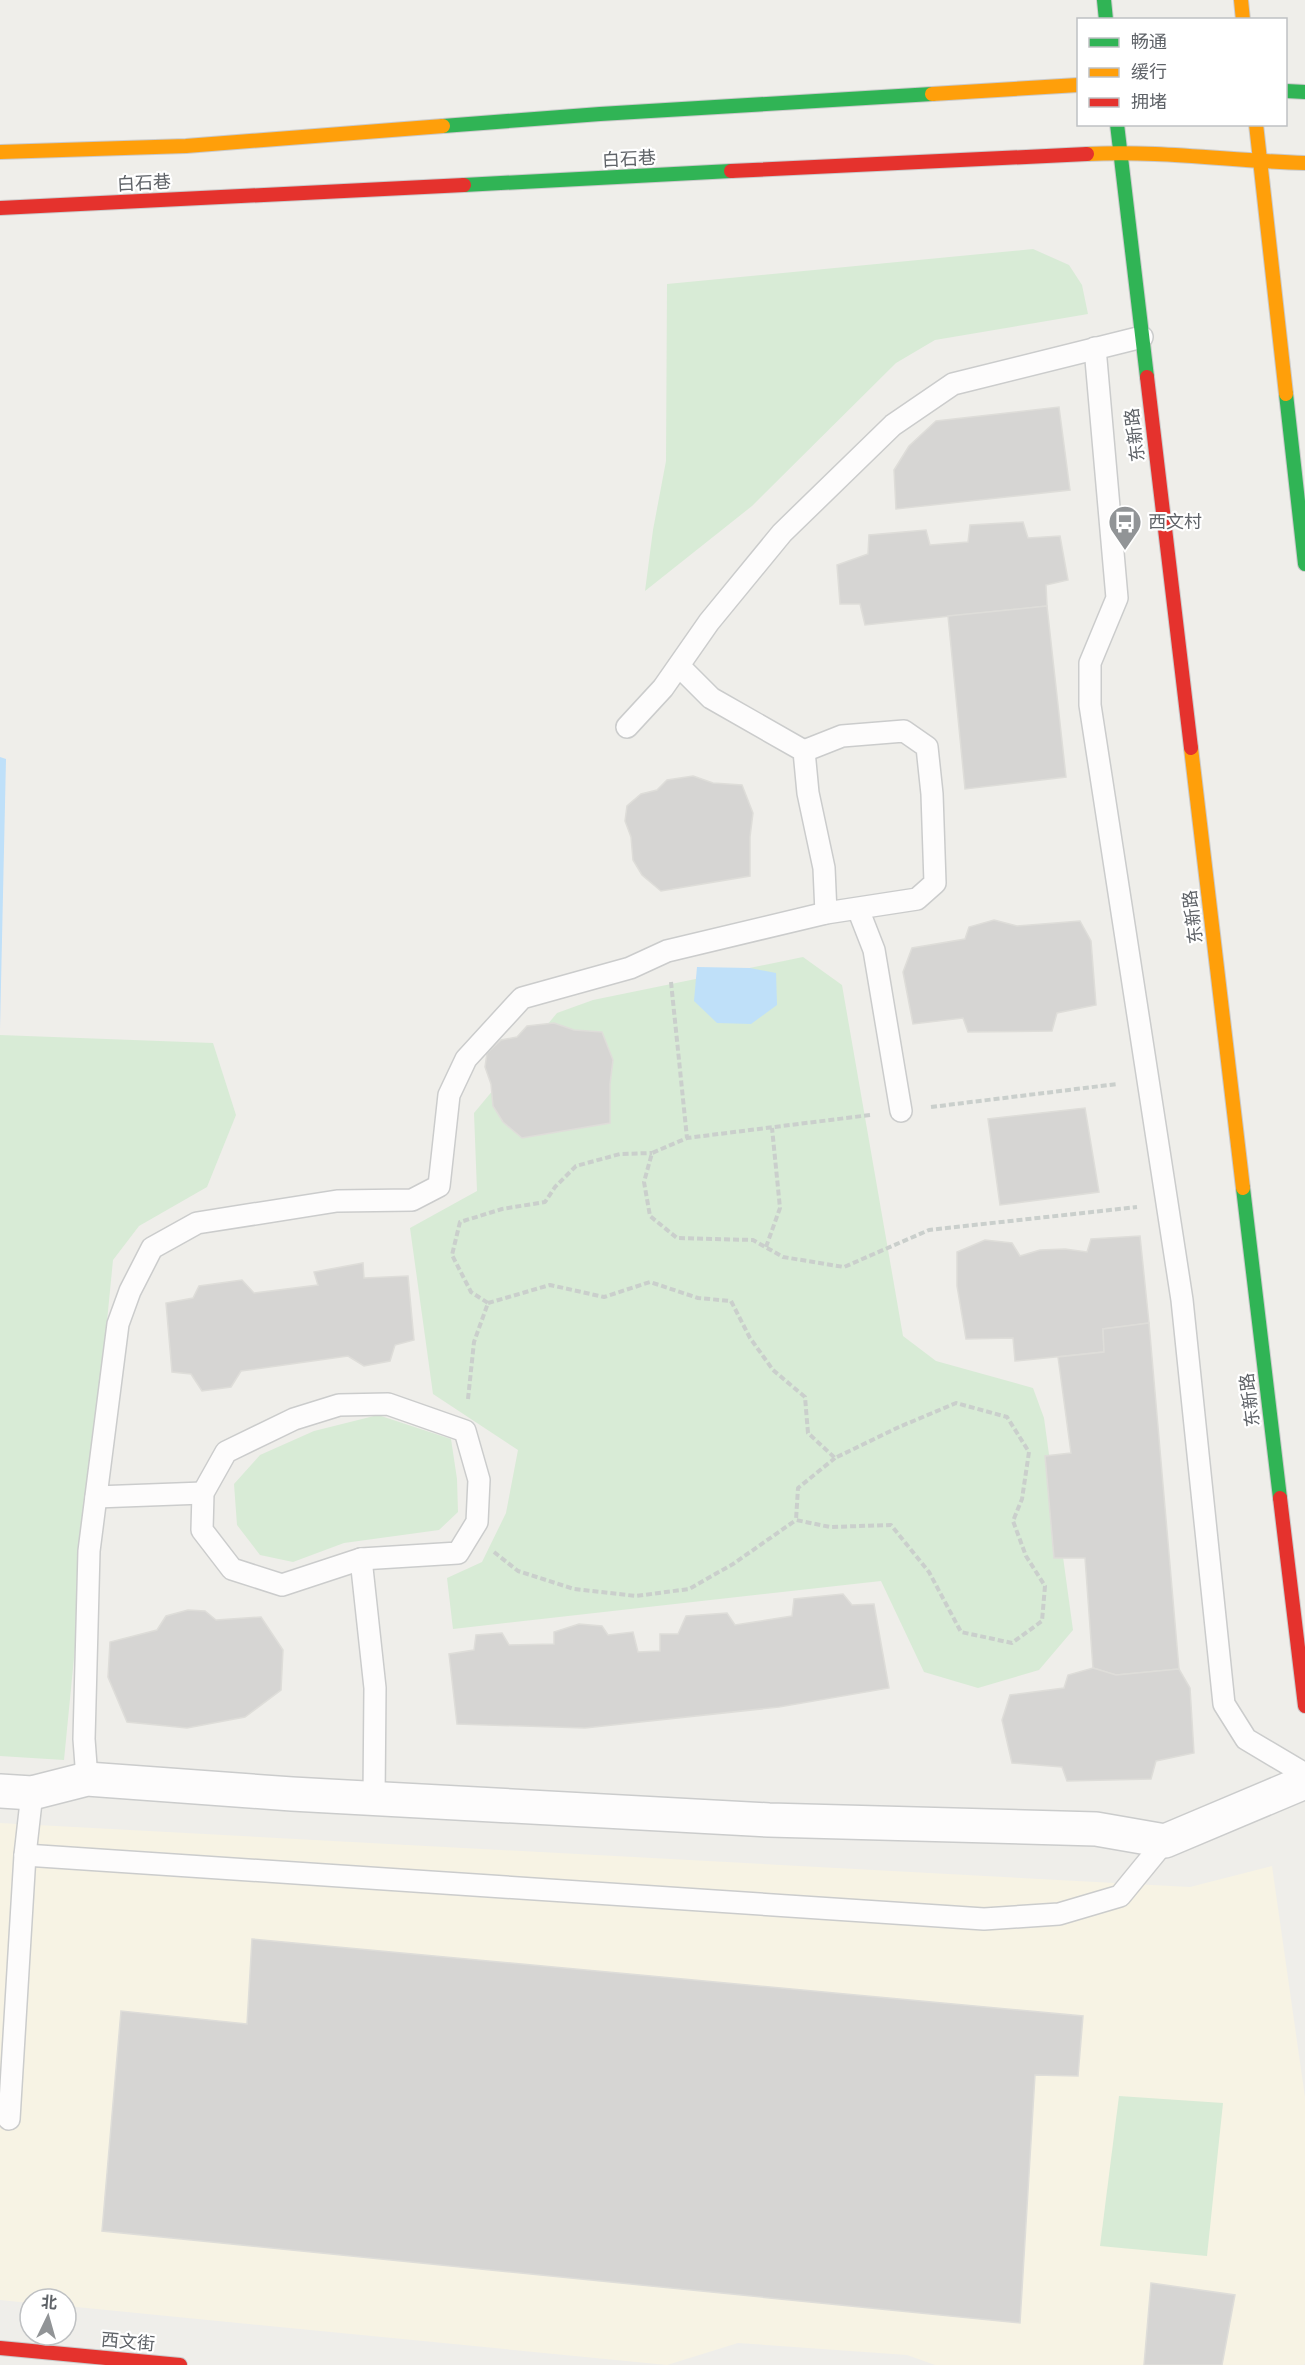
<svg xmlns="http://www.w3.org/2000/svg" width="1305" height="2365" viewBox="0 0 1305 2365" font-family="Roboto,'Noto Sans SC',sans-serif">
<rect width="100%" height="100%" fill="#efeeea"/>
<path fill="#f7f3e4" d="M0,1823L1190,1887L1272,1866L1305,2097V2363L1304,2365H935L907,2355L738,2343L667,2365L66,2306V2299H30V2303L0,2300Z"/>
<g fill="#d8ebd6">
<path d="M1033,249L1069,265L1082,285L1088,314L935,340L896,363L752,506L645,591L653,530L666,461L667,284Z"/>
<path d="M803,957L842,985L903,1336L936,1361L1033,1388L1044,1418L1073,1630L1039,1670L978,1688L924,1672L881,1581L453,1629L447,1578L482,1562L506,1513L518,1450L433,1394L410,1228L477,1191L474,1113L557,1013L593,1000Z"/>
<path d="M0,1035L213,1043L236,1115L207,1187L139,1226L113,1260L64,1760L0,1756Z"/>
<path d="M378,1415L451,1439L457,1479L458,1512L439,1530L344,1543L293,1562L260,1555L237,1525L234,1484L260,1455L314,1431Z"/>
<path d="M1119,2096L1223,2103L1207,2256L1100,2246Z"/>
</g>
<g fill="#bfe0f9">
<path d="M0,757L6,759L0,1029Z"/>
<path d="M697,967L750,968L776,973L777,1005L751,1024L717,1023L694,1001Z"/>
</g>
<g fill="#d6d5d3" stroke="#deddd9" stroke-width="1.5">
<path d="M1059,407L1070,490L896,509L894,470L909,446L936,421Z"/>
<path d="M1023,522L1028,538L1060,536L1068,580L1046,585L1047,606L865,625L860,604H840L837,565L868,554L869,535L926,530L930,545L968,542L970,525Z"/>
<path d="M1047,606L1066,777L965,789L948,616Z"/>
<path d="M693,776L713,783L742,785L753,813L750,837V876L661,891L642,875L633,860L631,837L625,821L627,806L641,794L657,790L667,780Z"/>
<path d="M994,920L1017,926L1080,921L1091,941L1096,1005L1057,1013L1052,1031L968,1032L963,1018L913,1024L903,972L912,948L965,939L969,927Z"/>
<path d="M554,1023L574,1030L602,1032L613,1060L610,1084V1123L522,1138L503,1122L493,1106L491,1084L485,1067L487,1053L501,1040L517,1037L527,1026Z"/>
<path d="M1085,1108L1099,1192L1000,1205L988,1119Z"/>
<path d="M1140,1236L1149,1323L1103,1329L1104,1352L1015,1361L1013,1338L966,1339L957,1286V1252L985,1240L1012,1243L1020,1256L1040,1250L1065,1249L1087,1252L1091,1239Z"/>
<path d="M363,1263L364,1278L408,1276L414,1340L395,1345L390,1361L364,1366L348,1356L241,1371L231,1387L202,1391L191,1374L172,1372L166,1303L193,1298L199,1286L242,1280L254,1293L318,1285L314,1272Z"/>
<path d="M1149,1323L1179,1669L1116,1675L1093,1668L1085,1558H1054L1045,1456L1071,1453L1058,1357L1104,1352L1103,1329Z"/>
<path d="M843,1594L852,1605L874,1604L889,1688L779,1707L585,1728L457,1724L449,1654L474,1650L476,1635L502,1633L509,1645L554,1644V1632L579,1624L602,1626L608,1635L633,1632L638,1652L660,1651V1634H678L686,1616L727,1613L735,1625L792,1616L794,1599Z"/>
<path d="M188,1610L205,1611L216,1620L261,1617L283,1650L281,1690L245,1717L187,1728L127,1722L108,1677L110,1642L157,1630L166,1616Z"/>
<path d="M1093,1668L1116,1675L1179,1669L1190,1688L1194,1753L1156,1761L1151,1779L1067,1781L1062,1767L1012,1763L1002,1720L1010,1695L1064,1688L1068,1675Z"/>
<path d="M252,1939L1083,2016L1078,2076L1035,2075L1020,2323L102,2231L121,2011L247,2024Z"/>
<path d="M1151,2283L1235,2295L1222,2365H1144Z"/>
</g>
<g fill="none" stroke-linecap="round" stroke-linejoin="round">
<defs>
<g id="lane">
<path d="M1095,348L1117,598L1090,663V705L1182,1300L1224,1704L1246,1739L1305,1774"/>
<path d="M679,666L711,698L804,751L808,793L824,868L826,913"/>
<path d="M627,727L663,688L709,622L782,533L893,425L953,384L1142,337"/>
<path d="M858,909L874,950L901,1111"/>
<path d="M388,1404L465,1431L479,1480L477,1522L458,1553L361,1559L282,1585L232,1569L202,1530L203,1493L226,1452L294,1419L339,1405Z"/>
<path d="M96,1497L203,1493"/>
<path d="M361,1559L375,1688L374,1799"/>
<path d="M87,1779L84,1739L89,1551L118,1324L130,1291L152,1248L197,1223L337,1201L412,1200L439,1186L449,1095L466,1059L522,998L630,968L667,951L826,913L917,899L935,883L932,794L927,747L904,731L842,736L804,751"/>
<path d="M25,1855L984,1919L1059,1914L1120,1896L1165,1841"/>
<path d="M9,2119L25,1855L32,1793"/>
</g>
<path id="street" d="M0,1791L32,1793L87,1779L292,1794L769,1820L1096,1829L1165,1841L1305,1782"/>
<g id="fast">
<path d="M1104,0L1106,20"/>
<path d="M1286,91L1305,92"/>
<path d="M1117,124L1147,377"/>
<path d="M443,126L600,114L932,94"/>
<path d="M464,185L731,171"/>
<path d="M1286,394L1305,564"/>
<path d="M1243,1188L1280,1498"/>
</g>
<g id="slow">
<path d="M1241,0L1243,20"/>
<path d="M932,94L1078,85"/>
<path d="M1256,124L1286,394"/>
<path d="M0,152L186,146L443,126"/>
<path d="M1087,154C1160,150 1232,161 1305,163"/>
<path d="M1191,748L1243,1188"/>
</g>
<g id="jam">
<path d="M731,171L1087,154"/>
<path d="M0,208L464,185"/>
<path d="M1147,377L1191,748"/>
<path d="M1280,1498L1305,1706"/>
<path d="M0,2348L180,2365"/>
</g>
</defs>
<use href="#lane" stroke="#cbcccc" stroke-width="24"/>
<use href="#street" stroke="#cbcccc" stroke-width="36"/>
<use href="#fast" stroke="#cacacb" stroke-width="16"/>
<use href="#slow" stroke="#cacacb" stroke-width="16"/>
<use href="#jam" stroke="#cacacb" stroke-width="16"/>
<g stroke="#cacfcc" stroke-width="4" stroke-dasharray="6 3" stroke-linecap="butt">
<path d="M671,982L687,1138"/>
<path d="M931,1107L1117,1084"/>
<path d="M870,1115L687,1138L652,1153L644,1182L650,1216L677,1238L753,1240L783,1257L844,1267L929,1230L1137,1207"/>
<path d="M766,1247L780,1208L772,1128"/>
<path d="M488,1303L550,1285L604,1297L650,1282L698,1298L731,1301L750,1338L773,1370L805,1397L808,1433L835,1458L899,1427L956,1403L1007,1417L1029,1452L1022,1499L1013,1521L1026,1556L1045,1586L1042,1621L1012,1643L961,1632L929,1572L891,1525L830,1527L796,1520L798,1488L835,1458"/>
<path d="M468,1399L474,1342L488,1303L471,1292L452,1255L460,1222L502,1209L545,1202L555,1187L576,1166L620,1154L652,1153"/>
<path d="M494,1552L518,1571L574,1589L636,1596L689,1589L733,1564L796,1520"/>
</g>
<use href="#lane" stroke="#fdfcfc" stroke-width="21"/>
<use href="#street" stroke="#fdfcfc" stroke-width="33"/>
<use href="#fast" stroke="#30b455" stroke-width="14"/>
<use href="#slow" stroke="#ff9f0a" stroke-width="14"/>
<use href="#jam" stroke="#e5322d" stroke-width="14"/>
</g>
<defs>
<symbol id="bus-pin" viewBox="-11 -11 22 30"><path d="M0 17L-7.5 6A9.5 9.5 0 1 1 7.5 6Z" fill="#919496" stroke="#fff"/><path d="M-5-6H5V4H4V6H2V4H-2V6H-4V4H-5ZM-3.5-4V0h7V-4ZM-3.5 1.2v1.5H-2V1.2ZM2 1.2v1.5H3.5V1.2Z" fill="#fff"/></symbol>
</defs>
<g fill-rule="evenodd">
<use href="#bus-pin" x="1106" y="503" width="38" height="52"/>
</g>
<g text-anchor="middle" stroke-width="4.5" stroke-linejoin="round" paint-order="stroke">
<g font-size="18" fill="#5f6368" stroke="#fff">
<text transform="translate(629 159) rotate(-3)" y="6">白石巷</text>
<text transform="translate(144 183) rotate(-3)" y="6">白石巷</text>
<text transform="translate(1135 435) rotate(-97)" y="6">东新路</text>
<text transform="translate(1193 917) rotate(-97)" y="6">东新路</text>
<text transform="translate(1250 1400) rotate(-97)" y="6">东新路</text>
<text transform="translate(128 2342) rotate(5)" y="6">西文街</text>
</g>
<g font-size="18" fill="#5f6368" stroke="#fff" text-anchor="start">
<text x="1148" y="528">西文村</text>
</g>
</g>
<rect x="1077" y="18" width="210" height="108" fill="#ffffff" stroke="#bfc1c3" stroke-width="1.5"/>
<rect x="1089" y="38" width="30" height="9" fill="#30b455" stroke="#bfc1c3" stroke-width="1.5"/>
<text x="1131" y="48" font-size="18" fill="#5f6368">畅通</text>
<rect x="1089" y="68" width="30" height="9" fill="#ff9f0a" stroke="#bfc1c3" stroke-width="1.5"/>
<text x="1131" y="78" font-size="18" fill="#5f6368">缓行</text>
<rect x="1089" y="98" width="30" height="9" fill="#e5322d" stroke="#bfc1c3" stroke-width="1.5"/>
<text x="1131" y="108" font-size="18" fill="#5f6368">拥堵</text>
<g transform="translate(48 2317) rotate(5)"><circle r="28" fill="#ffffff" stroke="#bfc1c3" stroke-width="1.5"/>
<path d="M0-4.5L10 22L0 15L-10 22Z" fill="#919496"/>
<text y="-9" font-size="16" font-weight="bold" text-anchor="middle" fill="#5f6368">北</text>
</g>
</svg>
